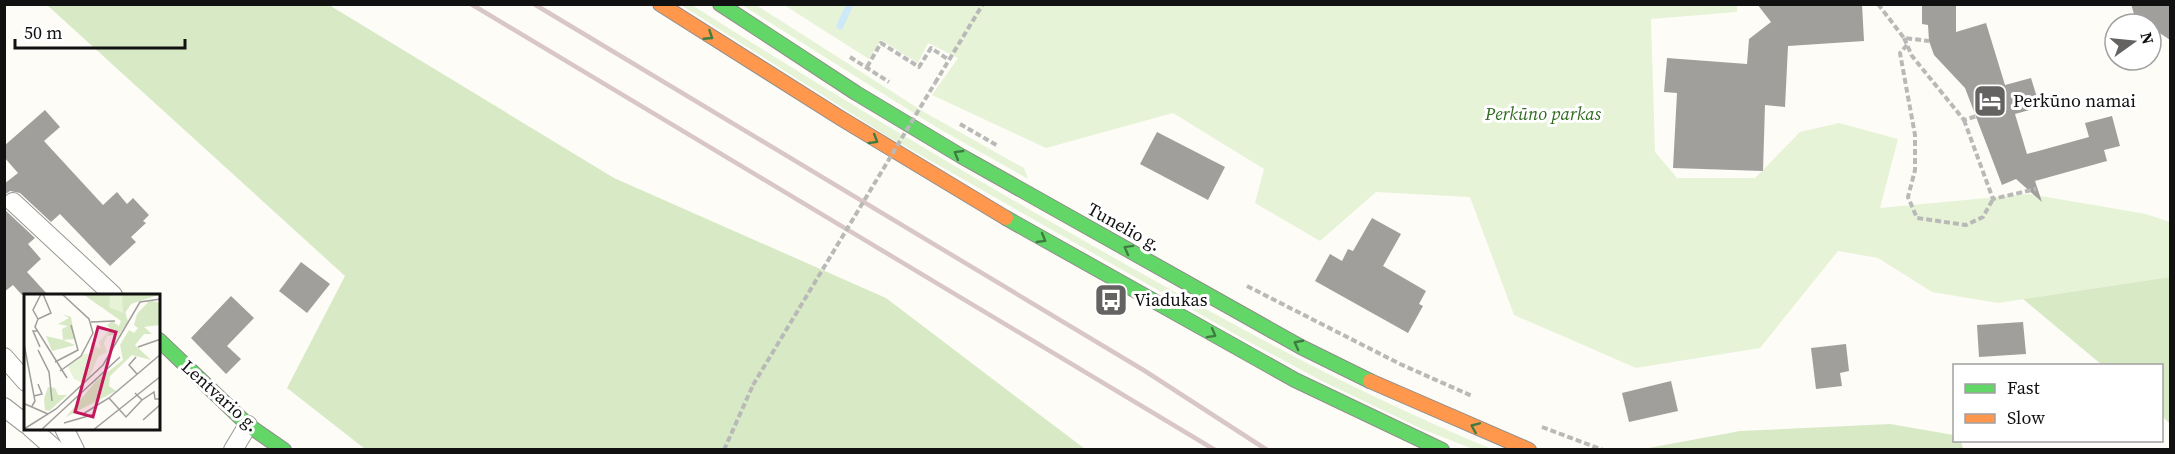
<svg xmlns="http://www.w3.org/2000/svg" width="2175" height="454" viewBox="0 0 2175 454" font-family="'Source Serif 4',serif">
<rect width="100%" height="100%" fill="#fdfcf7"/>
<g fill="#e7f3d7">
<path d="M681,5H692C837,97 984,185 1134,269C1251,335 1368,398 1492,449H1473L1422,429L1320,380L1242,338L887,136Z"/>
<path d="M742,5H756L924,112L1024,168L1028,179L936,127Z"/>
<path d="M784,5H1737V12L1651,19L1655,152L1677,178H1755L1800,132L1839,123L1898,139L1880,208L2029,194L2146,214L2170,222V277L1998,303L1932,292L1878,258L1838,251L1760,348L1636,368L1514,315L1470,197L1376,192L1320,241L1255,203L1264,169L1173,113L1046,148L932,95L958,58L928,43L918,63L881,40L869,59Z"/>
</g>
<g fill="#d8eac5">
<path d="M47,5H329L614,178L886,298L1085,449H365L287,388L345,276Z"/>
<path d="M2170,277V424L2162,416V366L2102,365L2023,299Z"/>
<path d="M1890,424L1954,435V440L1961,441L1963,449H1643L1740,431Z"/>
</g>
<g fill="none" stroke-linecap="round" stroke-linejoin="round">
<path stroke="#cde8f7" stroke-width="7" d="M840,26L850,4"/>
</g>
<g fill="#a19f9c">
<path d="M1757,4H1862L1864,41L1788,46L1785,107L1765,105L1763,171L1673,168L1677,93L1664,92L1667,58L1747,64L1749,39L1771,22Z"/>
<path d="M1922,4H1956V32L1986,23L2005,85L2031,78L2040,107L2015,114L2027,154L2089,137L2085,123L2112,116L2120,146L2104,150L2107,161L2035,181L2042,202L2016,179L2002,185L1965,88L1934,55L1929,41L1928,25L1922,24Z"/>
<path d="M2131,4H2170V40L2151,27V24H2137Z"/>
<path d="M45,110L60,127L44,141L103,205L117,192L127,204L133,198L149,215L143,221L146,223L131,237L136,242L110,266L60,214L51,222L20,193L10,191L4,195V184L18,173L4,157V146Z"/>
<path d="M1157,132L1225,167L1208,200L1140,164Z"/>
<path d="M4,209L35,238L28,244L41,259L27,272L48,295H22L13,285L4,292Z"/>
<path d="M1372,218L1401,234L1383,266L1426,291L1419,304L1423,306L1408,333L1315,281L1330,254L1342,261L1348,249L1353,251Z"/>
<path d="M301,262L330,284L307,313L279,291Z"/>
<path d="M231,296L254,318L227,346L241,359L226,374L191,338Z"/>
<path d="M2023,322L2026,354L1979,357L1977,325Z"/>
<path d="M1846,344L1849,371L1840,373L1842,386L1816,389L1811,348Z"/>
<path d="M1671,381L1678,411L1629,422L1622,393Z"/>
</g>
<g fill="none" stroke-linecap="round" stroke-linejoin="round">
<defs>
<g id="street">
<path d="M13,202L113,295"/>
<path d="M4,357L26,382"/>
<path d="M4,407L26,424"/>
<path d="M31,428L56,450"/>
<path d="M64,428L75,450"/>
<path d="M233,450L248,425"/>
</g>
<g id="fast">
<path d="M720,4L856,93L961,156L1301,347L1370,381"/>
<path d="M1006,218L1295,380L1442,450"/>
<path d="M159,340L248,425L284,450"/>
</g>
<g id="slow">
<path d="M660,4L842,119L1006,218"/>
<path d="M1370,381L1529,450"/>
</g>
</defs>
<use href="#street" stroke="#979795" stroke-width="20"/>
<use href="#fast" stroke="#8e8d8b" stroke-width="16"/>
<use href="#slow" stroke="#8e8d8b" stroke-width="16"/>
<g stroke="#b9b9b8" stroke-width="4" stroke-dasharray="6 3" stroke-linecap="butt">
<path d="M1878,4L1904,38L1929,41"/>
<path d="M1904,38L1912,56L1964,120L1977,116"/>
<path d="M1907,45L1900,53L1915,135V170L1908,197L1917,218L1966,225L1983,217L1993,199"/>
<path d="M850,57L889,82"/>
<path d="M867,67L881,43L919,67L931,48L949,60"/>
<path d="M935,83L983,4"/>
<path d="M1964,120L1993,199L2036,189"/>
<path d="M960,124L998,146"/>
<path d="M1247,286L1400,364L1472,396"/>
<path d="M1542,427L1603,450"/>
<path d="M724,450L753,385"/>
</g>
<use href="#street" stroke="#fffffe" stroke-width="18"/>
<use href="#fast" stroke="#63d668" stroke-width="14"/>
<use href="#slow" stroke="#ff974d" stroke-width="14"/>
<g stroke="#d9c6c7" stroke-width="4.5">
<path d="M471,4L1215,450"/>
<path d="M534,4L1145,371L1267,450"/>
</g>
<path stroke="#b9b9b8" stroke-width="4" stroke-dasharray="6 3" stroke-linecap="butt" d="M753,385L935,83"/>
</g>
<defs><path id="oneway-chevron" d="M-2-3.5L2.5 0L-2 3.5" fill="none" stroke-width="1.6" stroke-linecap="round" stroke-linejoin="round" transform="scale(1.5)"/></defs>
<g stroke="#3e7d41">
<use href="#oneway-chevron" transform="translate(709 36) rotate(33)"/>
<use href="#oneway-chevron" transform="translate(874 140) rotate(31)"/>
<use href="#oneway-chevron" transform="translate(958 154) rotate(-150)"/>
<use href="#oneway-chevron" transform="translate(1042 239) rotate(30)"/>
<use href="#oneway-chevron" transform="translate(1128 249) rotate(-151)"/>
<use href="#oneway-chevron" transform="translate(1212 334) rotate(29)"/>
<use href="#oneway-chevron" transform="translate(1298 344) rotate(-152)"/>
<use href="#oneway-chevron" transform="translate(1475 427) rotate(-157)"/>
</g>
<defs>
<symbol id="hotel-square" viewBox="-11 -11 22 22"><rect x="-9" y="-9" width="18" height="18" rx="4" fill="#646362" stroke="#fff"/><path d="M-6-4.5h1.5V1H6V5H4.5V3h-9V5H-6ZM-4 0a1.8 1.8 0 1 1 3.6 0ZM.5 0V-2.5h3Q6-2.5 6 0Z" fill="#fff"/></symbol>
<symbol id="bus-square" viewBox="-11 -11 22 22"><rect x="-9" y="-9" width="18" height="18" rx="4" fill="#646362" stroke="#fff"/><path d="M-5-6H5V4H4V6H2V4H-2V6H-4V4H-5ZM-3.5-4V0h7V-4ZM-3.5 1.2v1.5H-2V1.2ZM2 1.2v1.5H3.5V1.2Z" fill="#fff"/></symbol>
</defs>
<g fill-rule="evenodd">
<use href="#hotel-square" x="1971" y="82" width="38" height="38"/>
<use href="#bus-square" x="1092" y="281" width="38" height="38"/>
</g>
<g text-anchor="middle" stroke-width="6" stroke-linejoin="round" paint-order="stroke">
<g font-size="18" fill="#111" stroke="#fff" text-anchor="start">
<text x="2013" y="107">Perkūno namai</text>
<text x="1134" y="306">Viadukas</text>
</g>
<g font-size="18" font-style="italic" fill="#2f6b1f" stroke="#fff">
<text x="1543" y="120">Perkūno parkas</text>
</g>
<g font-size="18" fill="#111" stroke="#fff">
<text transform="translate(1124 227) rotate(29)" y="6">Tunelio g.</text>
<text transform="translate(220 396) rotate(42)" y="6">Lentvario g.</text>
</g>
</g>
<g transform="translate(24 294)">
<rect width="136" height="136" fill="#fdfcf7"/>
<path d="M59,0H137L109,8L101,17L103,23L74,11ZM87,34L80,49L83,58L74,63L66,82L69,80L53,95L59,89L50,85L44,72L60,60H67V49L76,55L75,48Z" fill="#e7f3d7"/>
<path d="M59,0H137L107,10L101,19L104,27L86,55L95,39L84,42L86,34L83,31L88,27L95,32L97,27ZM92,0L98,2L99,19L85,13L86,2ZM126,6L136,9L135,31L120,33L128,40H120L111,51L127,66L108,61L86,82L85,92L92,97L42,123L72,87L99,66L96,51L105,36L110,39L114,34L110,31L113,20ZM38,20L47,23L51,45L39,46L51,51L28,57L22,42L39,46L38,35L44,32L34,30L45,24ZM24,93L31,94L34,101H43L25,117L21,116L20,105Z" fill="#d8eac5" fill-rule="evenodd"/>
<path fill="none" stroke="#9f9e9b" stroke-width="1.5" d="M19,0L27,19L14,25L11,33L43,84M14,25L9,16L17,0M67,28L91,27M14,37H9L16,53M0,50L11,107L8,112M114,53L137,45M14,56L25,78L28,107M112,63L105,71L113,80M31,68L54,56L47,31M36,77L57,62L69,39L65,25L38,0M10,102L18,100L14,90M85,104L102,123L118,106L111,99M118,106L130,98L131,105H137M1,110L24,120M59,120L85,104L137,60M119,126L137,110M40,129L71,120M0,135L32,115L79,71L116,8L137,5M16,137L96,63M68,137L137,82"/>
<path fill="#c2185b" fill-opacity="0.15" stroke="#c2185b" stroke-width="3" d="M74,33L92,38L69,123L51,118Z"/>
<rect width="136" height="136" fill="none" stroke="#111" stroke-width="3"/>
</g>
<rect width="2175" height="454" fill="none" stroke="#111111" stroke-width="12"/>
<rect x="1953" y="364" width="210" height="78" fill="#ffffff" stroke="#a0a0a0" stroke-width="1.5"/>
<rect x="1965" y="384" width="30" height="9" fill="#63d668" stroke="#a0a0a0" stroke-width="1.5"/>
<text x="2007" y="394" font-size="18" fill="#111111">Fast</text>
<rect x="1965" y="414" width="30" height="9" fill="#ff974d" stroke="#a0a0a0" stroke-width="1.5"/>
<text x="2007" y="424" font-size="18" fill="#111111">Slow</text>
<g transform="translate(2133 42) rotate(75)"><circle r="28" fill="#ffffff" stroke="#a0a0a0" stroke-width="1.5"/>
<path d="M0-4.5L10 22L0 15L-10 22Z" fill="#646362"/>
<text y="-9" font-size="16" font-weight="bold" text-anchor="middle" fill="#111111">N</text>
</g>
<path d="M15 39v9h170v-9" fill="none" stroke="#111111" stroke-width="3"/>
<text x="24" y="39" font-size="18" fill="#111111" stroke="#ffffff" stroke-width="4.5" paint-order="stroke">50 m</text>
</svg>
